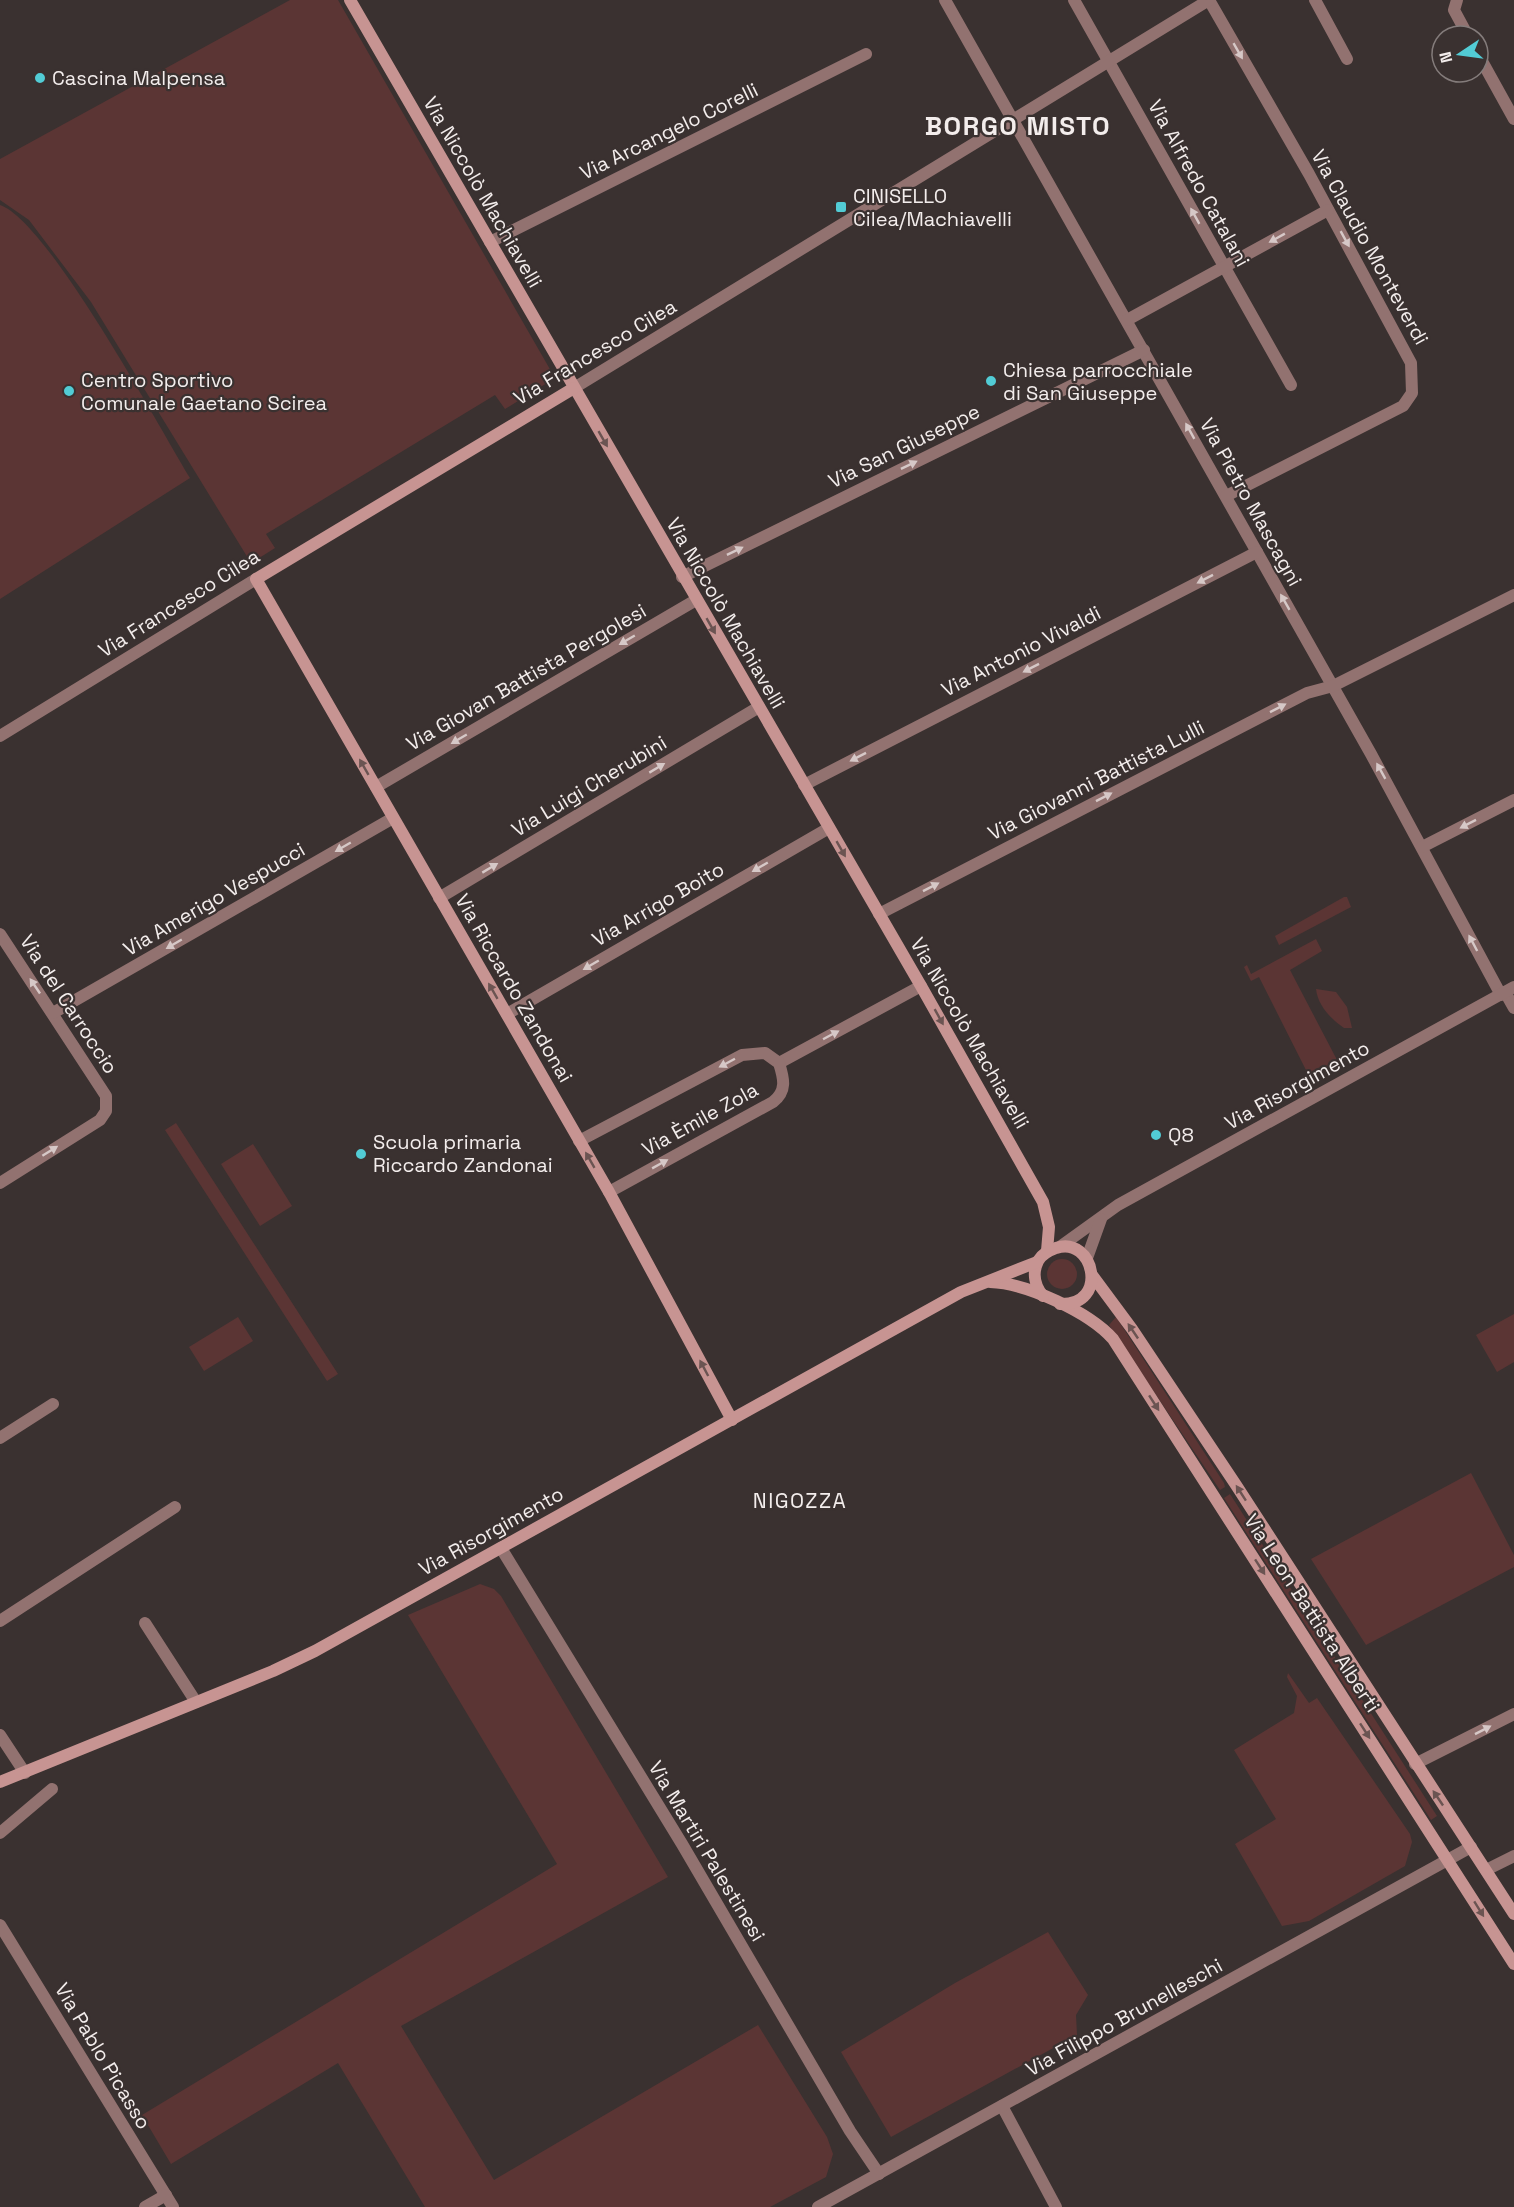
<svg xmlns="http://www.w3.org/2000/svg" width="1514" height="2207" viewBox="0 0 1514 2207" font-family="'Space Grotesk',sans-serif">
<rect width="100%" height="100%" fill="#3a3130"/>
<g fill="#5b3534">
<path d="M290,0H338L555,378L505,409L495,395L266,534L275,548L251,563L91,302L29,220L0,200V159Z"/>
<path d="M0,205C48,221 159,427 190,478L0,599Z"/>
<path d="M1344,897H1347L1351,907L1279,945L1275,936Z"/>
<path d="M1316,939L1322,951L1290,970L1336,1058V1065L1314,1078L1309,1076L1259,977L1251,981L1244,967L1247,965L1251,974Z"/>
<path d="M1316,989L1336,992L1347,1007L1352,1028H1344C1331,1019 1318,1006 1316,989Z"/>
<path d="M176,1123L338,1374L327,1381L165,1130Z"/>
<path d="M253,1144L292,1206L260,1226L221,1164Z"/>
<circle cx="1062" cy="1274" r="15"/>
<path d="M1514,1314V1362L1497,1372L1476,1335Z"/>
<path d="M238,1317L253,1341L204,1371L189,1347Z"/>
<path d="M1116,1317L1224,1483L1225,1487L1220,1490L1109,1325Z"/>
<path d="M1471,1473L1514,1555V1567L1366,1645L1311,1559Z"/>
<path d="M1230,1494L1437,1816L1431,1820L1224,1498Z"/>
<path d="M480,1584L494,1589L501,1596L668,1877L401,2026L494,2180L758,2025L827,2137L833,2154L826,2177L770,2207H425L338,2063L171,2164L142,2115L557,1864L408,1615Z"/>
<path d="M1288,1673L1309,1703L1317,1698L1410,1834L1412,1842L1405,1866L1309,1921L1282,1926L1235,1844L1276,1819L1234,1750L1294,1713L1297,1696L1287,1677Z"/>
<path d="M1048,1932L1088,1995L1076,2015L1077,2035L891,2137L841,2052L955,1983Z"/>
</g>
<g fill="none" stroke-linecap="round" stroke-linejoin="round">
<g stroke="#927270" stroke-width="12">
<path d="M945,0L1371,754L1501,995"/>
<path d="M1074,0L1291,385"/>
<path d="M1209,0L1309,174L1411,363L1412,393L1403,406L1226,496"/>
<path d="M1315,0L1347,59"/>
<path d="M1457,0L1454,10L1468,36"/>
<path d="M1478,54L1514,119"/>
<path d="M490,242L866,54"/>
<path d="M1127,320L1328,210"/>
<path d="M574,388L1209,0"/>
<path d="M682,577L1144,350"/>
<path d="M0,736L256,579"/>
<path d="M804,785L1257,552"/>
<path d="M376,787L696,600"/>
<path d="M1422,847L1514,800"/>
<path d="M439,898L759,707"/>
<path d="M879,914L1307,693L1333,686L1514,595"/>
<path d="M0,934L106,1096V1111L100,1120L0,1183"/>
<path d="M1505,992L1514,1008"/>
<path d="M53,1013L393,818"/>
<path d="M507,1014L829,828"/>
<path d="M779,1063L921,986"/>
<path d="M579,1141L742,1055L765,1053L779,1063C784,1079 787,1091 773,1102L609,1192"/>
<path d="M1061,1246L1118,1205L1514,987"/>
<path d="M1087,1258L1101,1219"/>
<path d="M0,1438L53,1404"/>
<path d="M501,1548L682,1844L850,2131L879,2174"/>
<path d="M0,1621L175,1507"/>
<path d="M145,1623L196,1702"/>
<path d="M0,1735L25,1773"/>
<path d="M1415,1764L1514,1714"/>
<path d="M0,1833L52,1789"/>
<path d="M1486,1870L1514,1856"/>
<path d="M0,1925L173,2207"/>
<path d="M1002,2106L1056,2207"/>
<path d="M145,2207L166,2195"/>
<path d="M818,2207L1471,1847"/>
</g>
<g stroke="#c79492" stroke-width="12">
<path d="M350,0L921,986L1043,1202L1049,1227L1047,1251"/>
<path d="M574,388L256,579L609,1192L732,1420"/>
<path d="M1092,1275L1132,1329L1236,1485L1514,1914"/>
<path d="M990,1282C1026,1283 1089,1312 1113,1339L1514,1964"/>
<path d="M1043,1296C1035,1286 1032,1273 1038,1261C1042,1254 1048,1251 1056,1248C1094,1235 1110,1306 1060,1304"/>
<path d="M0,1782L273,1671L315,1651L961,1292L1037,1262"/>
</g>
</g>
<defs><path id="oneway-solid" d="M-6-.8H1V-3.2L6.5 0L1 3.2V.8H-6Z" transform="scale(1.5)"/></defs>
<g fill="#d6c8c7">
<use href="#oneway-solid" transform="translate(1238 51) rotate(60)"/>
<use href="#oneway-solid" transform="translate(1195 216) rotate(-119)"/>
<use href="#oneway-solid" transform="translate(1277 238) rotate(151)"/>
<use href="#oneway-solid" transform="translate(1345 239) rotate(61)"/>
<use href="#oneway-solid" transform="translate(1190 431) rotate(-119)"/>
<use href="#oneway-solid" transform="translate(909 465) rotate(-26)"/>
<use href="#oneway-solid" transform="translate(735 551) rotate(-26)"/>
<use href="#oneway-solid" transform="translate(1205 579) rotate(153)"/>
<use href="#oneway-solid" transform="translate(1285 602) rotate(-120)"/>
<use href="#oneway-solid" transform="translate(627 640) rotate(150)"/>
<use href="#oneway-solid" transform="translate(1031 668) rotate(153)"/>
<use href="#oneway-solid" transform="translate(1278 708) rotate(-27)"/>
<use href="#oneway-solid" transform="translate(459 739) rotate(150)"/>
<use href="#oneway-solid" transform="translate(858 757) rotate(153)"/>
<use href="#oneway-solid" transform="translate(657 768) rotate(-31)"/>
<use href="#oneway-solid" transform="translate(1381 771) rotate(-119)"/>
<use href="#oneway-solid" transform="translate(1104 797) rotate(-27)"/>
<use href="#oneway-solid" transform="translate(1468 824) rotate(153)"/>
<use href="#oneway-solid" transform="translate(343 847) rotate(150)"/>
<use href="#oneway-solid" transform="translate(760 867) rotate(150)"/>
<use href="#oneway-solid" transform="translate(490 868) rotate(-31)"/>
<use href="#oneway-solid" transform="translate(931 887) rotate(-27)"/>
<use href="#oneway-solid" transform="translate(1473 943) rotate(-118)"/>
<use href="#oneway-solid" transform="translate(174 944) rotate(150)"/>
<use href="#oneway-solid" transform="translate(591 965) rotate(150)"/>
<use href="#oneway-solid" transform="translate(35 986) rotate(-124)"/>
<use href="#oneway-solid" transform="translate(831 1035) rotate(-28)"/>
<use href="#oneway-solid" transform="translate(727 1063) rotate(152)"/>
<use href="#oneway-solid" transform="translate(50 1151) rotate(-32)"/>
<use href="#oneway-solid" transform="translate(660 1164) rotate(-29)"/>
<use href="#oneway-solid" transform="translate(1483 1730) rotate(-27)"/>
</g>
<g fill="#6b5452">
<use href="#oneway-solid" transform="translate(603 439) rotate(60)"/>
<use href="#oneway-solid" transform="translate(711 626) rotate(60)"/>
<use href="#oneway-solid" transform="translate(364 767) rotate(-120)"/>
<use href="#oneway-solid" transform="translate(841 849) rotate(60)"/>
<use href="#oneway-solid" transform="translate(493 991) rotate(-120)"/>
<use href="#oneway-solid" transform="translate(939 1017) rotate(61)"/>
<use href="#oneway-solid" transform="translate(590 1160) rotate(-120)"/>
<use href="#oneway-solid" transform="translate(1133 1331) rotate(-124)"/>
<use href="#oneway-solid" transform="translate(704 1368) rotate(-118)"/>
<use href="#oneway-solid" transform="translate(1154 1403) rotate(57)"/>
<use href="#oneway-solid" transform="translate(1241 1493) rotate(-123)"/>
<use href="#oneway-solid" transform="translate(1260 1567) rotate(57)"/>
<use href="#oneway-solid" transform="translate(1365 1731) rotate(57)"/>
<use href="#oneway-solid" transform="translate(1438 1798) rotate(-124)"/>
<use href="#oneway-solid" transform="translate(1479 1909) rotate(58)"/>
</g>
<g fill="#52ccd5" stroke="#3a3130" stroke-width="2">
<circle cx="40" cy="78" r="6"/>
<rect x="835" y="201" width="12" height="12" rx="3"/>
<circle cx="991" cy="381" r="6"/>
<circle cx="69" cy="391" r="6"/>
<circle cx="1156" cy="1135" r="6"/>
<circle cx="361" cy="1154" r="6"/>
</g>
<g text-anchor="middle" stroke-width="4.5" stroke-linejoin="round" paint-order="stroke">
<g font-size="20" fill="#f3edec" stroke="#3a3130" text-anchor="start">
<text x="52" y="85">Cascina Malpensa</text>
<text x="853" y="203">CINISELLO<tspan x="853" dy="23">Cilea/Machiavelli</tspan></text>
<text x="1003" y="377">Chiesa parrocchiale<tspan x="1003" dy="23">di San Giuseppe</tspan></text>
<text x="81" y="387">Centro Sportivo<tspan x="81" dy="23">Comunale Gaetano Scirea</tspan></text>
<text x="1168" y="1142">Q8</text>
<text x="373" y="1149">Scuola primaria<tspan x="373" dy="23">Riccardo Zandonai</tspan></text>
</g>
<g font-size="20" fill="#f3edec" stroke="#3a3130">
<text transform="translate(669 131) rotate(-26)" y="7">Via Arcangelo Corelli</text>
<text transform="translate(1199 183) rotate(61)" y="7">Via Alfredo Catalani</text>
<text transform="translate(483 192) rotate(60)" y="7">Via Niccolò Machiavelli</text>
<text transform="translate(1370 247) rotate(61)" y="7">Via Claudio Monteverdi</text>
<text transform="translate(595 352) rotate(-31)" y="7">Via Francesco Cilea</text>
<text transform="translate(904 446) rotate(-26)" y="7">Via San Giuseppe</text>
<text transform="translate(1251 502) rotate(61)" y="7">Via Pietro Mascagni</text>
<text transform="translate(179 603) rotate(-32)" y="7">Via Francesco Cilea</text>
<text transform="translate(726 613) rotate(60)" y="7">Via Niccolò Machiavelli</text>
<text transform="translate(1021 651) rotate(-27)" y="7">Via Antonio Vivaldi</text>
<text transform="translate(526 677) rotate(-30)" y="7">Via Giovan Battista Pergolesi</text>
<text transform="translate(1096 780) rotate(-27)" y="7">Via Giovanni Battista Lulli</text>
<text transform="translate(589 786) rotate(-31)" y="7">Via Luigi Cherubini</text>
<text transform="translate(214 899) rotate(-30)" y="7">Via Amerigo Vespucci</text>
<text transform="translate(658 904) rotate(-30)" y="7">Via Arrigo Boito</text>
<text transform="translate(514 988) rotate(60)" y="7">Via Riccardo Zandonai</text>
<text transform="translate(69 1004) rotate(57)" y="7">Via del Carroccio</text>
<text transform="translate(970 1033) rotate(60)" y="7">Via Niccolò Machiavelli</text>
<text transform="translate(1297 1085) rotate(-29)" y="7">Via Risorgimento</text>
<text transform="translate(700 1119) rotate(-29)" y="7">Via Èmile Zola</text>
<text transform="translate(491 1531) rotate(-29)" y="7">Via Risorgimento</text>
<text transform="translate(1312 1613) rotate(57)" y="7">Via Leon Battista Alberti</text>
<text transform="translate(707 1851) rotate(59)" y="7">Via Martiri Palestinesi</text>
<text transform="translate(1124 2017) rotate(-29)" y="7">Via Filippo Brunelleschi</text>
<text transform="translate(103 2056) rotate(59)" y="7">Via Pablo Picasso</text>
</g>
<g font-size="21" letter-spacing="1.5" fill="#f3edec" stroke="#3a3130">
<text x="800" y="1508">NIGOZZA</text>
</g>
<g font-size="26" font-weight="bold" letter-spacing="1.5" fill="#f3edec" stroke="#3a3130">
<text x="1018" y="135">BORGO MISTO</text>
</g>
</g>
<g transform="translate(1460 54) rotate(257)"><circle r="28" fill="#3a3130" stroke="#847c7b" stroke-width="1.5"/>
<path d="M0-4.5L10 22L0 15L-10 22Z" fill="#52ccd5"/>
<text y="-9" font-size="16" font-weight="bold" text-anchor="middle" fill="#f3edec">N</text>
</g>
</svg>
